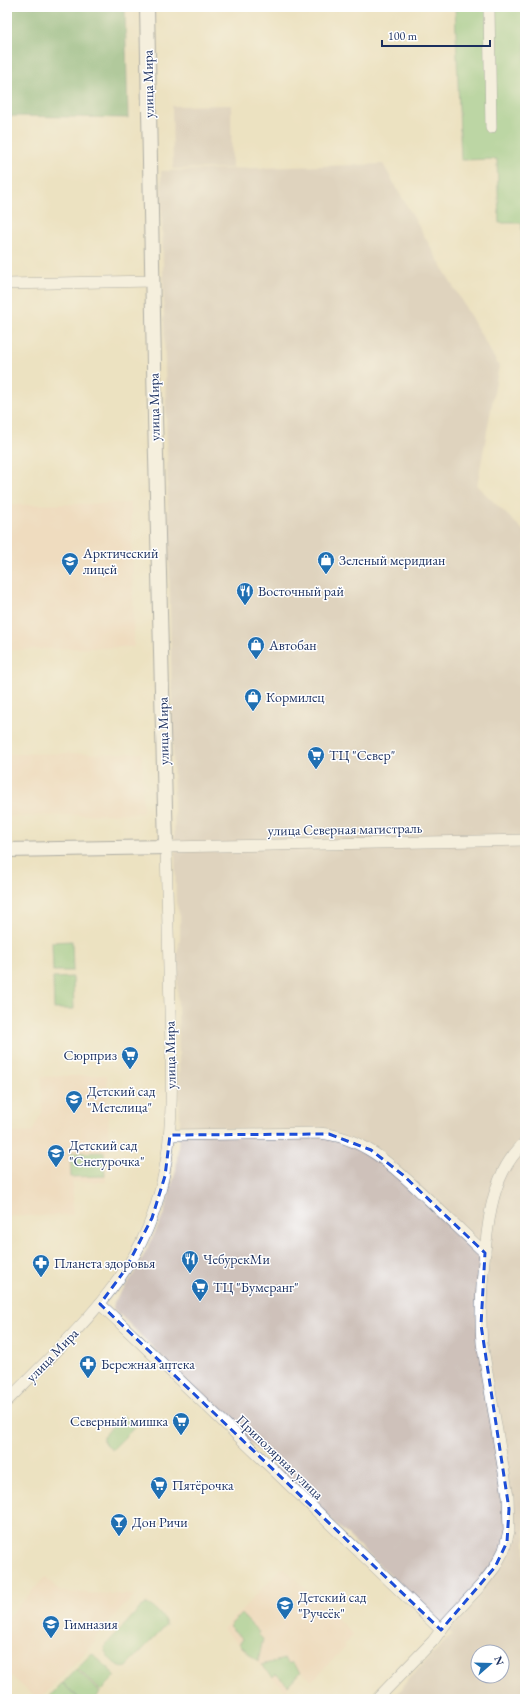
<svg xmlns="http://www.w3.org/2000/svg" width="532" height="1706" viewBox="0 0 532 1706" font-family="'EB Garamond',serif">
<rect width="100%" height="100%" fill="#fff"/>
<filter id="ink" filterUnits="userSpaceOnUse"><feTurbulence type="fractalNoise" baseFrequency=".025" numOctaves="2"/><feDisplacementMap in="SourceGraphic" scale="8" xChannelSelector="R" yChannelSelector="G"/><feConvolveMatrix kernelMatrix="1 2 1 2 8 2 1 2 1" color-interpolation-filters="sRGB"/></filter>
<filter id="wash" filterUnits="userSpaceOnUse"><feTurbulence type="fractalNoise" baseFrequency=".012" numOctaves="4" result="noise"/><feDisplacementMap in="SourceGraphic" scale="16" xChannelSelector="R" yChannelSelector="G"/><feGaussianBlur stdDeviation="0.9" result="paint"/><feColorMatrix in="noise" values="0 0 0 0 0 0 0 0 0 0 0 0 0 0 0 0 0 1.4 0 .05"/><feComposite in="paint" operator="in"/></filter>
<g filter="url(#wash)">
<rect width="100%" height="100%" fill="#ece2c1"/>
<g fill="#f1d5bd">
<path d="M131,503L134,647L7,650V505Z"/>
<path d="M142,753L143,813L7,817V754Z"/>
<path d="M107,1075L109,1152H105L106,1182H73V1215L7,1216V1133L32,1132L42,1112L41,1077Z"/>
<path d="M283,1567L354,1635L343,1645L345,1647L312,1681L302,1672L285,1690L223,1629Z"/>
<path d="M45,1577L61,1592L135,1595L94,1638L96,1641L40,1699H36L7,1672V1618Z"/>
</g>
<g fill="#cec1ba" fill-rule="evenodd">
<path d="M231,105L232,168L173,169L172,106Z"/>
<path d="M383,164L499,366L477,486L525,532V555L522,585L525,591V1699H392L401,1690L408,1679L452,1634L240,1433L236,1426L227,1417L219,1413L113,1308L114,1302L132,1277L142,1259L163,1216L176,1170L180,1126L177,954L180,938V916L176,902L161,171ZM478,1652H502V1676H478Z"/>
</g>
<g fill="#82c781" stroke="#4e7b70">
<path d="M455,7H525V255H522V223H499L497,159L461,160Z"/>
<path d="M72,941L73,971H53L52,942Z"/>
<path d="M73,977L74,1009H54L53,978Z"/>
<path d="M104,1152L105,1176L71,1177L70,1153Z"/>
<path d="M123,1415L135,1427L112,1450L103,1441V1436Z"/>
<path d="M147,1604C154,1607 165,1617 166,1625L127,1666C118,1670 105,1656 104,1647L141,1607Z"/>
<path d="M241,1614L259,1632L258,1634L263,1639L258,1662L239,1644L243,1639L229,1626Z"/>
<path d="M92,1653L116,1676L101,1691L77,1668Z"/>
<path d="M284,1659L290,1664L291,1662L301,1672L288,1686L276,1674L273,1677L261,1665Z"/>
<path d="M76,1669L100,1692L94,1699H80L63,1683Z"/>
<path d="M62,1683L79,1699H47Z"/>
</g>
<path fill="#69ac6f" stroke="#426e66" d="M7,7H125L128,118L7,116Z"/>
</g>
<g filter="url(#ink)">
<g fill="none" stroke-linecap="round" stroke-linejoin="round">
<defs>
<g id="minor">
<path d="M489,7L491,128"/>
<path d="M7,284L152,281"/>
<path d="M170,1135L318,1133C364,1136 396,1169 428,1199C447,1217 466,1235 485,1253"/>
<path d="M100,1304L441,1630"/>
<path d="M7,1401C52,1355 102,1310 135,1254C178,1179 172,1092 170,1009C169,955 167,901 166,847L525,840"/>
<path d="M377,1699L433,1641L447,1622L482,1584L495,1567L504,1550L509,1531L508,1496L482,1343C479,1309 482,1276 486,1242C489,1218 492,1194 503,1172C509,1160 516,1151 525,1142"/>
</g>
<path id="major" d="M7,850L166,847L155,417L147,7"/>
</defs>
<use href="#minor" stroke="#646e81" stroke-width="12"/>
<use href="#major" stroke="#646e81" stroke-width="16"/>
<use href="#minor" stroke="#fff" stroke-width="11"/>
<use href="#major" stroke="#fff" stroke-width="14"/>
</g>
</g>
<path d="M0 0H532V1706H0ZM329,1134L371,1150L403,1175L485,1253L481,1325L509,1509L507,1542L495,1567L441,1630L100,1304L125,1270L152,1218L165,1176L170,1135Z" fill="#ece2c1" fill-opacity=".55" fill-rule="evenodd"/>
<path fill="none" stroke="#1d4ed8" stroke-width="3" stroke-dasharray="8 5" stroke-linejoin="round" d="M329,1134L371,1150L403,1175L485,1253L481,1325L509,1509L507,1542L495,1567L441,1630L100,1304L125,1270L152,1218L165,1176L170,1135Z"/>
<defs>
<symbol id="shop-pin" viewBox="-11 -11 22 30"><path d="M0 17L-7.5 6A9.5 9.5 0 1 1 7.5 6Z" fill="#1f6fb2" stroke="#fff"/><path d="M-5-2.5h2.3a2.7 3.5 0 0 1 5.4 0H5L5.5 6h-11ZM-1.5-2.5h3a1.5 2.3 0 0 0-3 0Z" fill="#fff"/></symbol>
<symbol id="school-pin" viewBox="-11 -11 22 30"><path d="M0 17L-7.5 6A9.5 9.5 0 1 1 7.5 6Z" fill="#1f6fb2" stroke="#fff"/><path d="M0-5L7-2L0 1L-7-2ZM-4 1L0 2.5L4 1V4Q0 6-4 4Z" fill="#fff"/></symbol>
<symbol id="restaurant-pin" viewBox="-11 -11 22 30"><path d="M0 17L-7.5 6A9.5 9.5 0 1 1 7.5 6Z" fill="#1f6fb2" stroke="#fff"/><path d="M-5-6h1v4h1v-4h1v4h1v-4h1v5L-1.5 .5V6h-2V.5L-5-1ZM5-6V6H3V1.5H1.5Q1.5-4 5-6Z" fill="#fff"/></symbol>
<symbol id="supermarket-pin" viewBox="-11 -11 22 30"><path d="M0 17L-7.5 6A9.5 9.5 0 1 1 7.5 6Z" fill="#1f6fb2" stroke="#fff"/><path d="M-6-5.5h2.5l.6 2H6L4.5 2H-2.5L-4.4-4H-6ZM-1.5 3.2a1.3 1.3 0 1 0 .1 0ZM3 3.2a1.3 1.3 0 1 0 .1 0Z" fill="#fff"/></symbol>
<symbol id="pharmacy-pin" viewBox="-11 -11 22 30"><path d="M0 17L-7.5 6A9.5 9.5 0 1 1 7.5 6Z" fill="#1f6fb2" stroke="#fff"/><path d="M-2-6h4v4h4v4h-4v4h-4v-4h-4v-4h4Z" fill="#fff"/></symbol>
<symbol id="bar-pin" viewBox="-11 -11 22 30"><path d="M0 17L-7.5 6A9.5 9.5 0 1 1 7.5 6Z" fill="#1f6fb2" stroke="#fff"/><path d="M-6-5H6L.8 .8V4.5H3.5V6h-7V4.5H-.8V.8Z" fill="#fff"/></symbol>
</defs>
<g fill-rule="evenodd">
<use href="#shop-pin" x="316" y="550" width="20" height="27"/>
<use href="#school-pin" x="60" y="551" width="20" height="27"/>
<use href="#restaurant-pin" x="235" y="581" width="20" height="27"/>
<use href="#shop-pin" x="246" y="635" width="20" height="27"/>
<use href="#shop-pin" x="243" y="687" width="20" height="27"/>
<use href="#supermarket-pin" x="306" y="745" width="20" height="27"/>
<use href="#supermarket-pin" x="120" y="1045" width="20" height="27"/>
<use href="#school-pin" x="64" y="1089" width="20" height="27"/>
<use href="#school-pin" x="46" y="1143" width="20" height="27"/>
<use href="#restaurant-pin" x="180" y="1249" width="20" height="27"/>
<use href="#pharmacy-pin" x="31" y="1253" width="20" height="27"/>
<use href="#supermarket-pin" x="190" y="1277" width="20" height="27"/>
<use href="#pharmacy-pin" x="78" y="1354" width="20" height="27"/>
<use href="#supermarket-pin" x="171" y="1411" width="20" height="27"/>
<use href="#supermarket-pin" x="149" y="1475" width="20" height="27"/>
<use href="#bar-pin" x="109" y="1512" width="20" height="27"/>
<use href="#school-pin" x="275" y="1595" width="20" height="27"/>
<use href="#school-pin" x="41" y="1614" width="20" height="27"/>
</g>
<g text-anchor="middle" stroke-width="3" stroke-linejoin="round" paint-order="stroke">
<g font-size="14" fill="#1b2f5e" stroke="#fff">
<text transform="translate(148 84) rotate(-91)" y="5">улица Мира</text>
<text transform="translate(154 407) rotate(-91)" y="5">улица Мира</text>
<text transform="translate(163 731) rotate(-91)" y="5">улица Мира</text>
<text transform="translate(345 829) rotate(-1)" y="5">улица Северная магистраль</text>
<text transform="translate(170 1055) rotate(-91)" y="5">улица Мира</text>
<text transform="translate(52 1355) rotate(-46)" y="5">улица Мира</text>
<text transform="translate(280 1457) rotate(44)" y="5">Приполярная улица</text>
</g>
<g font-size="14" fill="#1b2f5e" stroke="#fff" text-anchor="start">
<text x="83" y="558">Арктический<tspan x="83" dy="16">лицей</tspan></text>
<text x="339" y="565">Зеленый меридиан</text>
<text x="258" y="596">Восточный рай</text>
<text x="269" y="650">Автобан</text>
<text x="266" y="702">Кормилец</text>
<text x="329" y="760">ТЦ "Север"</text>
<text x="117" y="1060" text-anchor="end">Сюрприз</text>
<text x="87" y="1096">Детский сад<tspan x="87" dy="16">"Метелица"</tspan></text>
<text x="69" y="1150">Детский сад<tspan x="69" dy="16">"Снегурочка"</tspan></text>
<text x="203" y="1264">ЧебурекМи</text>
<text x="54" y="1268">Планета здоровья</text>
<text x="213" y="1292">ТЦ "Бумеранг"</text>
<text x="101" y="1369">Бережная аптека</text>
<text x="168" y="1426" text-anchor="end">Северный мишка</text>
<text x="172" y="1490">Пятёрочка</text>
<text x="132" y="1527">Дон Ричи</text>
<text x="298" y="1602">Детский сад<tspan x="298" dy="16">"Ручеёк"</tspan></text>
<text x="64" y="1629">Гимназия</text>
</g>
</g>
<rect width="532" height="1706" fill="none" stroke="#fff" stroke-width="24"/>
<g transform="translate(490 1664) rotate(70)"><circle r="19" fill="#ffffff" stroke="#a4acbf"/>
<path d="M0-3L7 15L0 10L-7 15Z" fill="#1f6fb2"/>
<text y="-6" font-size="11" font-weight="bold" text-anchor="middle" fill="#1b2f5e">N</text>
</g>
<path d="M382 40v6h108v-6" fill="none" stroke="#1b2f5e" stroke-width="2"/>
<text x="388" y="40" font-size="12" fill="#1b2f5e" stroke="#ffffff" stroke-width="3" paint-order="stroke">100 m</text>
</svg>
